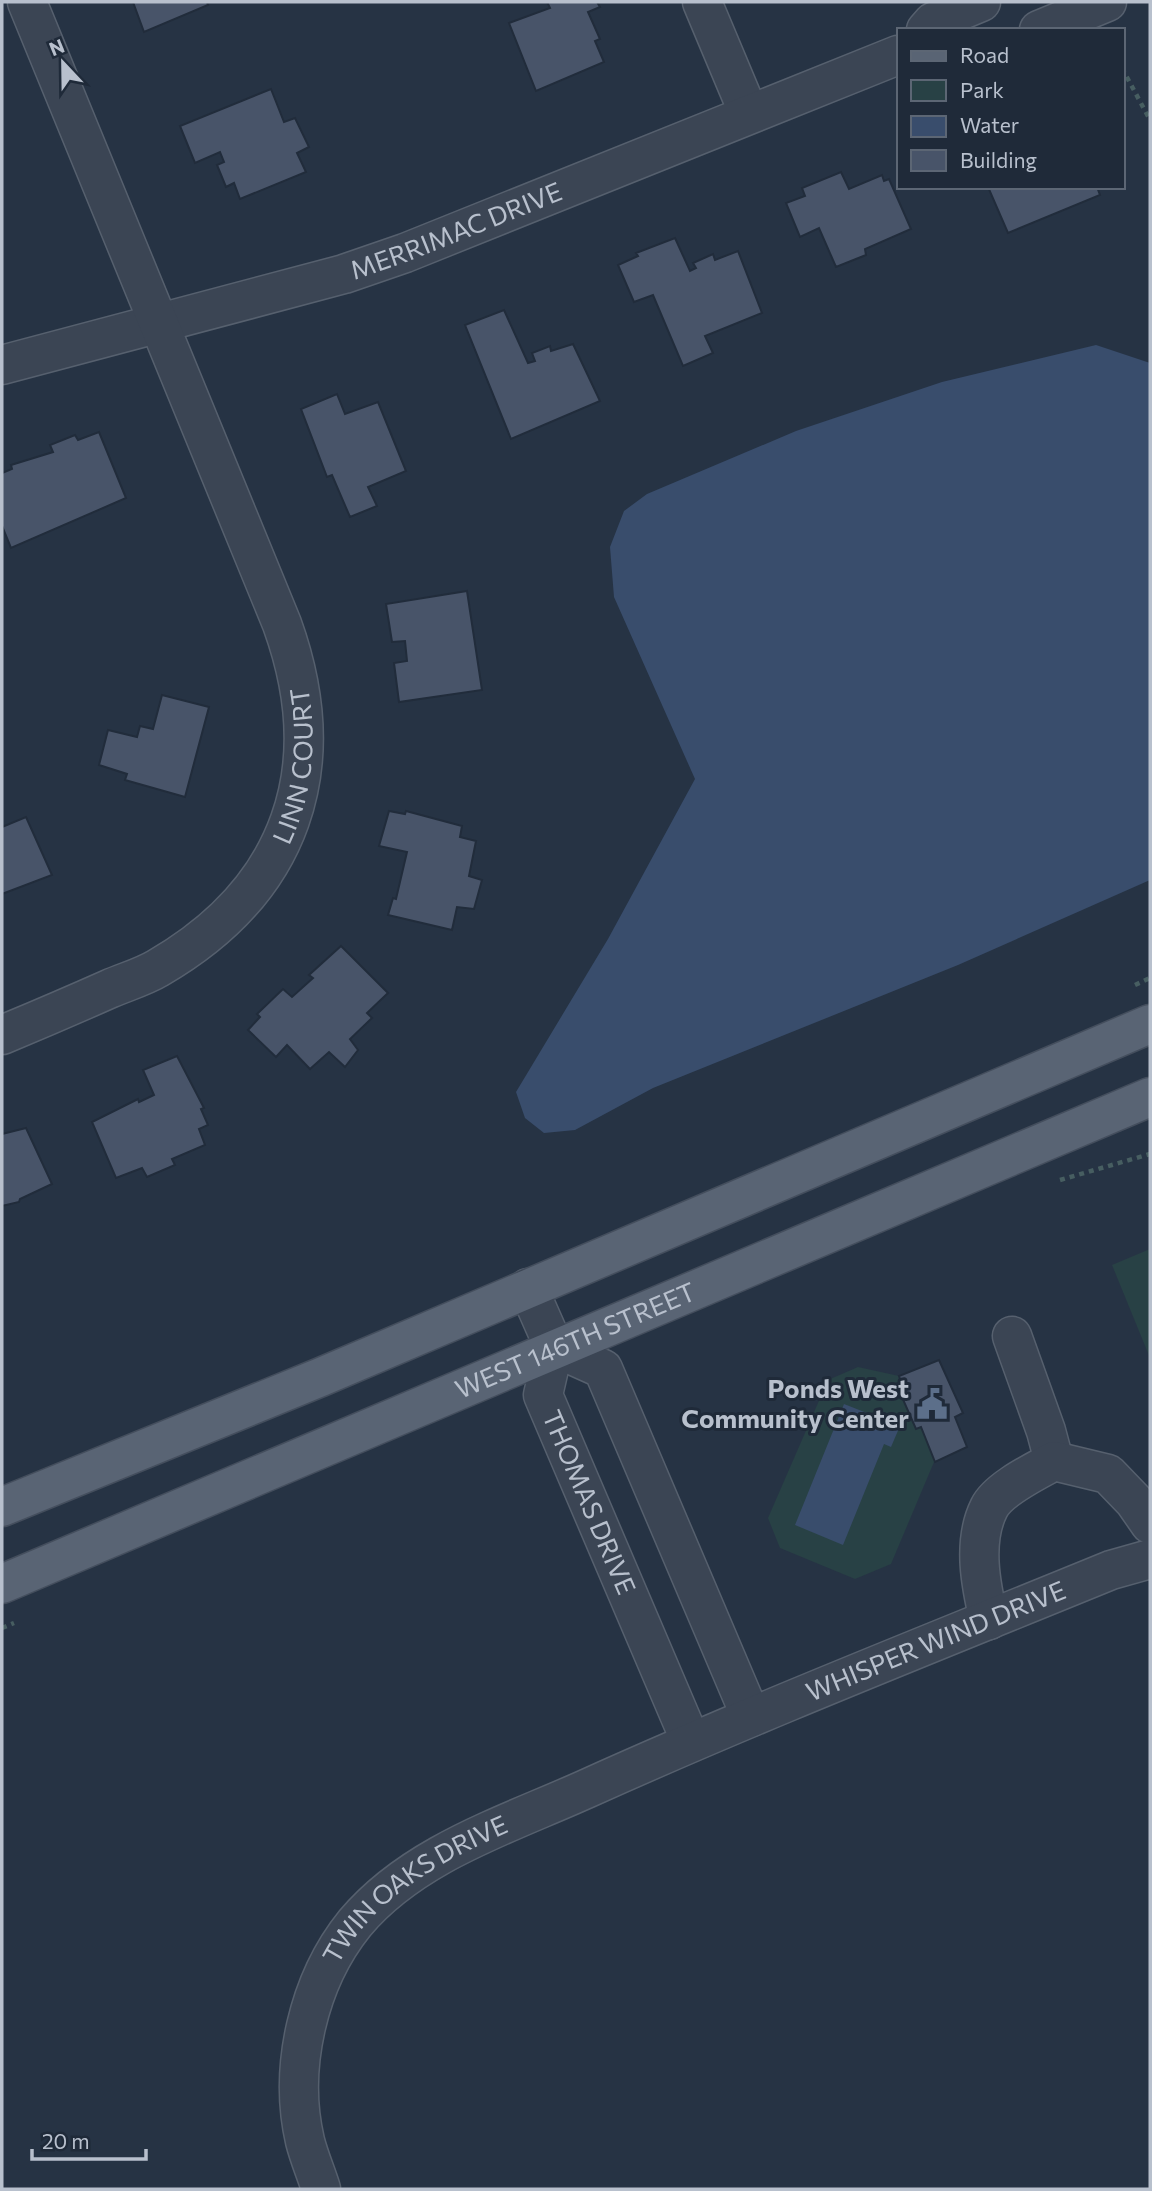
<svg xmlns="http://www.w3.org/2000/svg" width="1152" height="2191" viewBox="0 0 1152 2191" font-family="Commissioner,sans-serif">
<rect width="100%" height="100%" fill="#263344"/>
<g fill="#284145">
<path d="M1150,1249V1358L1112,1265Z"/>
<path d="M939,1360L963,1413L955,1417L967,1447L934,1462L891,1564L855,1579L780,1548L768,1518L828,1380L858,1367L899,1376Z"/>
</g>
<g fill="#394d6c">
<path d="M1096,345L1150,363V880L958,965L653,1088L575,1130L544,1133L525,1118L516,1092L608,939L695,779L614,597L610,547L624,511L647,494L796,431L942,382Z"/>
<path d="M844,1404L900,1426L891,1447L884,1444L843,1545L795,1525Z"/>
</g>
<g fill="#485469" stroke="#212c3b" stroke-width="2">
<path d="M133,2H207L208,5L144,32Z"/>
<path d="M547,2H597L600,7L588,12L600,39L595,41L604,62L536,91L509,23L550,8Z"/>
<path d="M271,89L284,122L295,118L309,147L297,153L306,172L240,199L234,183L226,187L217,165L224,162L220,152L195,163L180,126Z"/>
<path d="M841,172L849,189L882,175L884,181L889,179L911,229L865,249L866,255L836,267L819,228L800,237L786,203L805,196L802,188Z"/>
<path d="M988,187H1097L1100,195L1008,233Z"/>
<path d="M675,238L690,271L696,268L693,263L713,254L715,260L738,251L762,313L705,336L713,353L683,366L653,295L634,302L618,265L638,256L636,253Z"/>
<path d="M504,310L528,363L535,361L532,353L550,346L551,351L573,344L600,401L511,439L465,325Z"/>
<path d="M337,394L345,414L378,402L406,471L368,487L377,506L350,517L332,475L327,477L301,409Z"/>
<path d="M99,432L126,498L11,548L2,526V473L12,469L11,465L53,452L50,445L75,435L78,440Z"/>
<path d="M467,591L482,690L399,702L394,663L407,661L405,641L392,642L386,604Z"/>
<path d="M162,695L209,707L185,797L125,780L127,774L99,765L108,730L137,737L140,726L153,729Z"/>
<path d="M389,811L405,814L406,811L462,826L460,837L476,841L469,876L482,880L474,909L457,907L452,930L388,915L393,898L396,899L407,852L379,846Z"/>
<path d="M26,817L52,875L2,894V827Z"/>
<path d="M341,946L388,993L367,1013L372,1018L350,1039L358,1050L345,1067L329,1052L310,1069L287,1045L276,1057L248,1030L260,1017L257,1014L283,989L292,997L313,978L309,975Z"/>
<path d="M177,1056L204,1108L201,1109L208,1125L199,1129L205,1145L172,1159L175,1165L147,1177L142,1168L116,1178L92,1122L138,1099L139,1102L154,1095L143,1070Z"/>
<path d="M26,1128L52,1184L20,1199L19,1202L2,1206V1134Z"/>
<path d="M939,1360L963,1413L955,1417L967,1447L935,1462L921,1427L916,1429L901,1395L905,1394L899,1376Z"/>
</g>
<g fill="none" stroke-linecap="round" stroke-linejoin="round">
<defs>
<g id="minor">
<path d="M702,2L749,114"/>
<path d="M926,30L933,22L981,2"/>
<path d="M1039,30L1107,2"/>
<path id="s1" d="M2,365L344,274L405,253L898,55"/>
<path id="s2" d="M2,1035C38,1020 73,1005 109,989C125,982 143,977 158,968C292,890 334,768 282,624L27,2"/>
<path d="M528,1288L554,1347"/>
<path d="M1012,1336L1046,1431L1054,1461"/>
<path d="M554,1347L603,1369L751,1717"/>
<path id="s3" d="M554,1347L543,1395L691,1742"/>
<path d="M989,1620C981,1586 972,1542 989,1508C998,1489 1036,1471 1054,1461L1108,1474L1134,1501L1150,1524"/>
<path id="s4" d="M321,2189C316,2173 309,2157 305,2141C288,2068 308,1981 355,1923C413,1854 506,1825 586,1789C759,1711 935,1642 1111,1570L1150,1559"/>
</g>
<g id="major">
<path d="M2,1507L321,1377L1150,1024"/>
<path id="s5" d="M2,1584L1150,1097"/>
</g>
</defs>
<use href="#minor" stroke="#56606e" stroke-width="41"/>
<use href="#major" stroke="#444e5d" stroke-width="41"/>
<g stroke="#475e61" stroke-width="4.5" stroke-dasharray="5 5" stroke-linecap="butt">
<path d="M1122,68L1150,120"/>
<path d="M1135,985L1150,978"/>
<path d="M1060,1180L1150,1154"/>
<path d="M2,1628L14,1623"/>
</g>
<use href="#minor" stroke="#3b4554" stroke-width="38"/>
<use href="#major" stroke="#596474" stroke-width="38"/>
</g>
<defs>
<symbol id="civic-bare" viewBox="-9 -9 18 18"><path d="M-.6-6.5H3V-4.5H.6V-3L4-1V1h2V6H-6V1h2V-1L-.6-3ZM-1.2 2.5V6h2.4V2.5Z" fill="#5c6f8a" stroke="#1f2a39" stroke-width="2.5" paint-order="stroke"/></symbol>
</defs>
<g fill-rule="evenodd">
<use href="#civic-bare" x="910" y="1382" width="44" height="44"/>
</g>
<g text-anchor="middle" stroke-width="6" stroke-linejoin="round" paint-order="stroke">
<g font-size="26" fill="#b8c0cd" stroke="#1f2a39">
<text dy="9" stroke="none"><textPath href="#s1" startOffset="474">MERRIMAC DRIVE</textPath></text>
<text dy="9" stroke="none"><textPath href="#s2" startOffset="427">LINN COURT</textPath></text>
<text dy="9" stroke="none"><textPath href="#s5" startOffset="623">WEST 146TH STREET</textPath></text>
<text dy="9" stroke="none"><textPath href="#s3" startOffset="166">THOMAS DRIVE</textPath></text>
<text dy="9" stroke="none"><textPath href="#s4" startOffset="931">WHISPER WIND DRIVE</textPath></text>
<text dy="9" stroke="none"><textPath href="#s4" startOffset="350">TWIN OAKS DRIVE</textPath></text>
</g>
<g font-size="26" font-weight="bold" fill="#b8c0cd" stroke="#1f2a39" text-anchor="end">
<text x="909" y="1398">Ponds West<tspan x="909" dy="30">Community Center</tspan></text>
</g>
</g>
<rect width="1152" height="2191" fill="none" stroke="#b8c0cd" stroke-width="7"/>
<rect x="897" y="28" width="228" height="161" fill="#1f2a39" stroke="#5c6674" stroke-width="2"/>
<rect x="911" y="51" width="35" height="10" fill="#596474" stroke="#5c6674" stroke-width="2"/>
<text x="960" y="63" font-size="21" fill="#b8c0cd">Road</text>
<rect x="911" y="80" width="35" height="21" fill="#284145" stroke="#5c6674" stroke-width="2"/>
<text x="960" y="98" font-size="21" fill="#b8c0cd">Park</text>
<rect x="911" y="116" width="35" height="21" fill="#394d6c" stroke="#5c6674" stroke-width="2"/>
<text x="960" y="133" font-size="21" fill="#b8c0cd">Water</text>
<rect x="911" y="150" width="35" height="21" fill="#485469" stroke="#5c6674" stroke-width="2"/>
<text x="960" y="168" font-size="21" fill="#b8c0cd">Building</text>
<g transform="translate(63 63) rotate(338)" stroke="#1f2a39" stroke-width="5" paint-order="stroke">
<path d="M0-5L12 26L0 18L-12 26Z" fill="#b8c0cd"/>
<text y="-10" font-size="19" font-weight="bold" text-anchor="middle" fill="#b8c0cd">N</text>
</g>
<path d="M32 2149v10h114v-10" fill="none" stroke="#b8c0cd" stroke-width="3.5"/>
<text x="42" y="2149" font-size="21" fill="#b8c0cd" stroke="#1f2a39" stroke-width="5" paint-order="stroke">20 m</text>
</svg>
